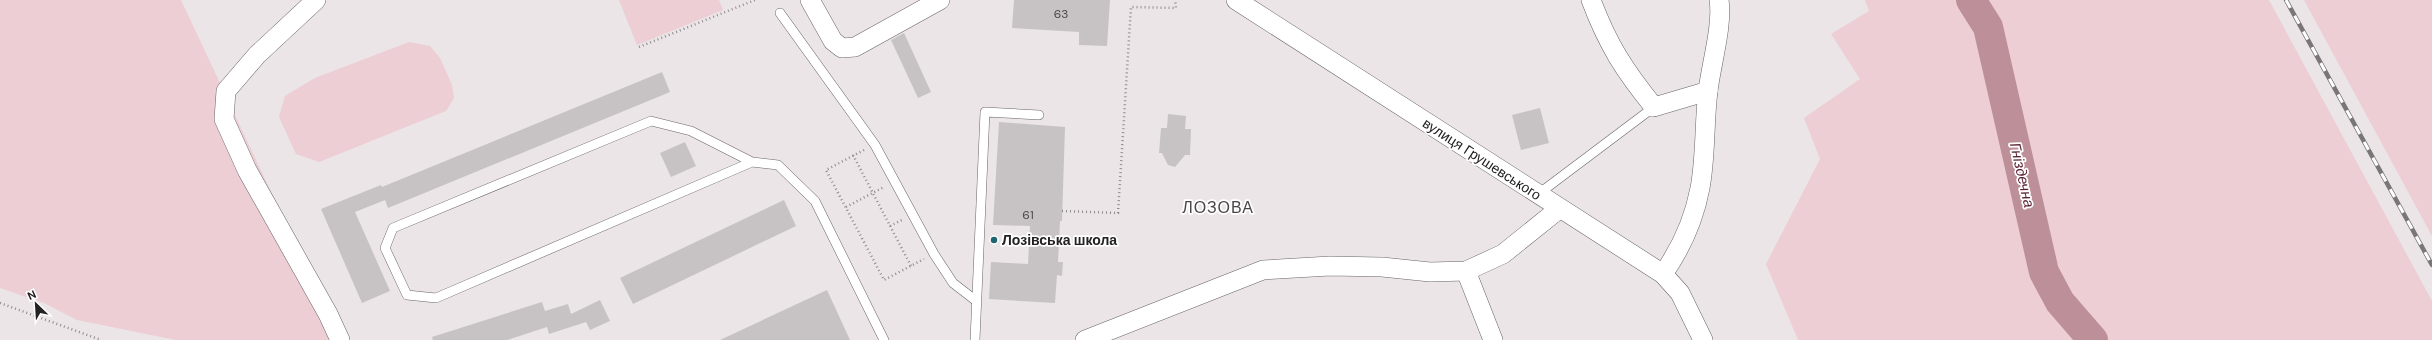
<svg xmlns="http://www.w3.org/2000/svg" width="2432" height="340" viewBox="0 0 2432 340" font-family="'DM Sans',sans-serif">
<rect width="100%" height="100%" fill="#ebe5e7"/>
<g fill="#ecced4">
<path d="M0,0H181L281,213L333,305L350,340H176L77,320L44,303L0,288Z"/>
<path d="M619,0H719L723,10L637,45Z"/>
<path d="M1865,0H2269L2432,301V340H1798L1766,264L1820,159L1804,118L1860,79L1831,34L1869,11Z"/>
<path d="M2304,0H2432V236Z"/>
<path d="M409,42L430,46L440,58L452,85L454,98L446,111L319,162L296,154L279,117L285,96L315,78Z"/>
</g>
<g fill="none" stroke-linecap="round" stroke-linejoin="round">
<path stroke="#bd8f99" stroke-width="30" d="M1971,0L1988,27L2044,272L2060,302L2093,340"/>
</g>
<g fill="#c7c2c3">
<path d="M1014,0H1110L1107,46L1079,45V32L1012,28Z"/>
<path d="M904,33L931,92L918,98L891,40Z"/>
<path d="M662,72L670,92L388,208L385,200L355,212L390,291L362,303L321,209L381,185L382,187Z"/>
<path d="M1540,108L1549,143L1521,150L1512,115Z"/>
<path d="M1168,114L1186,116L1185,129H1191L1190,155H1185L1175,167L1168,165L1162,153H1159L1161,128H1167Z"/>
<path d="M999,122L1065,127L1062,221H1060L1058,262H1063L1062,276L1057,275L1055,303L989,299L991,262L1028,264L1030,226L993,225Z"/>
<path d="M685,142L696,166L671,177L660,153Z"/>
<path d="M784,200L796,226L633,304L620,278Z"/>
<path d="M827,290L850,340H720Z"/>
<path d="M600,300L610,321L590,330L586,322L549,334L547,327L507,340H433L432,337L542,302L545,311L568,304L571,314Z"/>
</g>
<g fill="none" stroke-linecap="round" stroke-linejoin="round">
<defs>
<g id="service">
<path d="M780,13L875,145L934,254L953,283L975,300"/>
<path d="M752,162L436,298L407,295L385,248L393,228L651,121L691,131L752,162L778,165L815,201L884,340"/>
<path d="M1537,195L1654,107"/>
<path d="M975,340L985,112L1039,115"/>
</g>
<g id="minor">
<path d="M316,0L257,55L226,91L224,119L247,170L328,314L340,340"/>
<path d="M810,0L833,41L842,48L855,47L940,0"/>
<path d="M1236,0L1663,274L1680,293L1703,340"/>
<path d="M1591,0C1608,45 1624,70 1654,107L1708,91"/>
<path d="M1466,271L1493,340"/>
<path d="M1663,274C1682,247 1694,220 1700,188C1706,156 1704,123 1708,91C1711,65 1723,25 1719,0"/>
<path d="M1085,340L1263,270L1330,266L1382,267L1430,272L1466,271L1503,254L1559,209"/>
</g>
</defs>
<use href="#service" stroke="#696465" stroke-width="10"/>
<use href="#minor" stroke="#696465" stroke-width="20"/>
<g stroke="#908b8d" stroke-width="2.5" stroke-dasharray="1 3" stroke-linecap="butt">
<path d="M639,47L755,0"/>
<path d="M864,150L826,170L884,280L924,259"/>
<path d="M853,155L911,266"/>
<path d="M846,207L884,187"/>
<path d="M1062,211L1118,213L1131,7L1176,8L1175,0"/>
<path d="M890,226L902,220"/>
<path d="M0,303L101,340"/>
</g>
<use href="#service" stroke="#fff" stroke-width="9"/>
<use href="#minor" stroke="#fff" stroke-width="19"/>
<defs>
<path id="rail" d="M2286,0L2432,265"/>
</defs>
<use href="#rail" stroke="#7a7677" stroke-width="4.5"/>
<use href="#rail" stroke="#fff" stroke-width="3" stroke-dasharray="9" stroke-linecap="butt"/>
</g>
<circle fill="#1e6574" stroke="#fff" stroke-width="1.5" cx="994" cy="240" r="4"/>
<g text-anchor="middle" stroke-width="3.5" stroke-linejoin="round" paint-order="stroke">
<g font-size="12" fill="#4c494a">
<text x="1061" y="18">63</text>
<text x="1028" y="219">61</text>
</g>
<g font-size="14" fill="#232121" stroke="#fff">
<text transform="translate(1482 159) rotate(33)" y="5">вулиця Грушевського</text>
</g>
<g font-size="14" font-weight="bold" fill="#232121" stroke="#fff" text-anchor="start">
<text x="1002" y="245">Лозівська школа</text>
</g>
<g font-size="15" font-style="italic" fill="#5b2132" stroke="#fff">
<text transform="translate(2022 175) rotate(77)" y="5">Гніздечна</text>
</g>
<g font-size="16" letter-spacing="1" fill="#4b4647" stroke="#fff">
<text x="1218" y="213">ЛОЗОВА</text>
</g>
</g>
<g transform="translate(36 304) rotate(335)" stroke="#ffffff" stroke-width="3" paint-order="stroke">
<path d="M0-3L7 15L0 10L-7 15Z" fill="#232121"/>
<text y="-6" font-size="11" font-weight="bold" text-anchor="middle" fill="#232121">N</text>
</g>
</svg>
